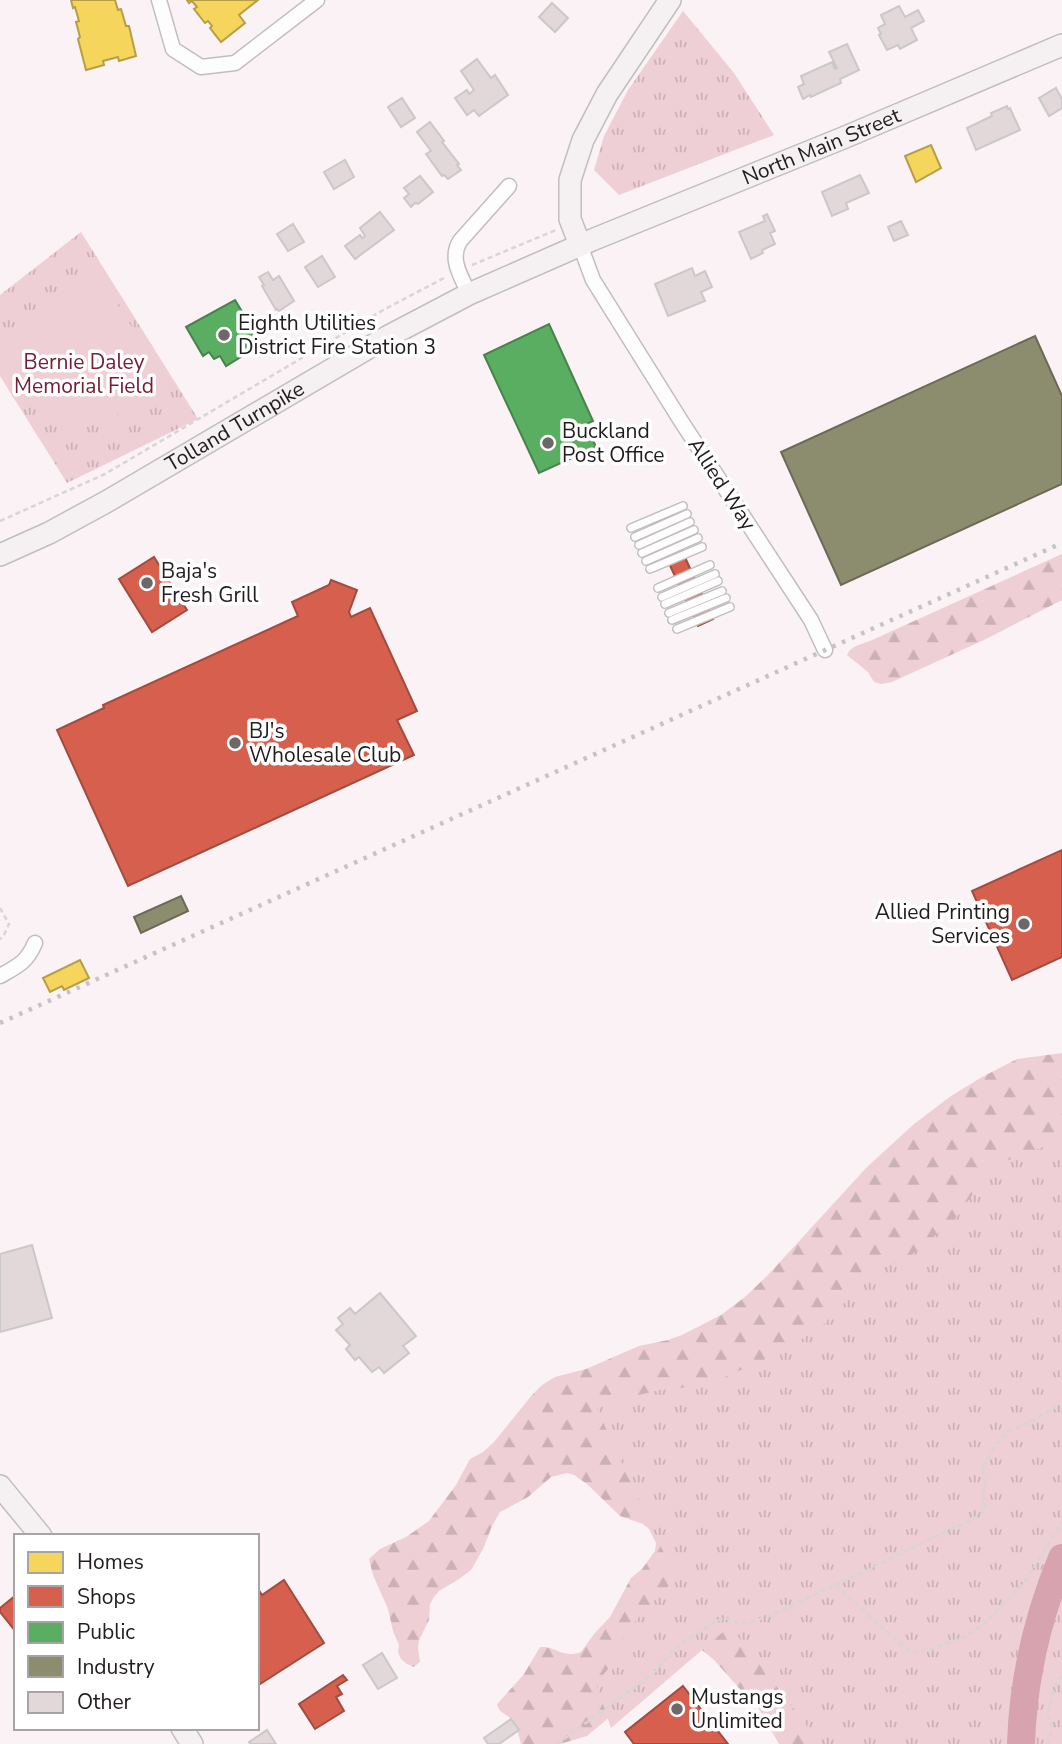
<svg xmlns="http://www.w3.org/2000/svg" width="1062" height="1744" viewBox="0 0 1062 1744" font-family="'Nunito Sans',sans-serif">
<defs>
<pattern id="forest-firs" width="22" height="20" patternUnits="userSpaceOnUse" patternTransform="scale(1.75)"><rect width="22" height="20" fill="#edcfd5"/><path d="M5 1l3.5 6h-7zM16 11l3.5 6h-7z" fill="#cbb1b6"/></pattern>
<pattern id="park-tufts" width="24" height="20" patternUnits="userSpaceOnUse" patternTransform="scale(1.75)"><rect width="24" height="20" fill="#edcfd5"/><path d="M3 7l-1-3M5 7V3M7 7l1-3M15 17l-1-3M17 17v-4M19 17l1-3" fill="none" stroke="#cbb1b6"/></pattern>
</defs>
<rect width="100%" height="100%" fill="#faf2f4"/>
<g fill="url(#forest-firs)">
<path d="M1062,554V600L986,639L892,682L881,684L874,682L868,672L847,655C850,646 862,644 870,641Z"/>
<path d="M1062,1053V1744H779L756,1703L739,1688L714,1660L702,1650L694,1647L587,1736L560,1744H521C519,1736 516,1722 509,1717C503,1712 500,1713 497,1705L499,1702L524,1674L540,1647C557,1646 563,1659 581,1652L594,1634L610,1617L631,1578L642,1569L655,1551L656,1543L649,1529L643,1524L620,1516L587,1484L574,1475L567,1473L551,1477L528,1497L500,1512L492,1526L483,1549L471,1570L459,1579L439,1591L434,1597L430,1604L429,1620L419,1640L418,1648L420,1662L414,1667L407,1664L401,1659L398,1652L399,1645L393,1631L388,1609L373,1575L369,1559L380,1549L406,1537L429,1521L456,1485L470,1459L483,1452L494,1442L532,1395L542,1385L555,1377L586,1369L639,1346L668,1340L682,1335L721,1315L745,1297L768,1275L867,1167L914,1124L951,1096L982,1077L1017,1059Z"/>
</g>
<g fill="url(#park-tufts)">
<path d="M683,11L734,73L774,135L619,195L594,170L604,136L628,90Z"/>
<path d="M81,232L198,419L67,483L0,376V295Z"/>
<path d="M1056,1142L1062,1144V1744H821L730,1626L611,1728L596,1683L609,1668L626,1631L667,1587L677,1581L597,1409L605,1403L660,1390L706,1385L775,1355L820,1328L873,1273L914,1253L955,1219L993,1166Z"/>
</g>
<path fill="#edcfd5" d="M96,272L173,390C109,430 51,430 0,370V345L51,301Z"/>
<g fill="#f6d55c" stroke="#b69e49" stroke-width="2">
<path d="M71,0H115L118,10L121,9L126,26H129L136,56L119,61L118,57L103,61L104,65L86,70L78,39L80,37L76,22L79,21L75,7L73,8Z"/>
<path d="M187,0H258L239,15L245,23L221,42L210,28L212,26L208,21L205,23L194,9L197,7L192,1L189,3Z"/>
<path d="M931,145L941,168L916,182L905,156Z"/>
<path d="M80,960L89,978L64,990L62,986L50,992L43,978Z"/>
</g>
<g fill="#d6604d" stroke="#a04c3f" stroke-width="2">
<path d="M664,511L713,619L698,626L648,518Z"/>
<path d="M154,557L187,610L152,632L119,579Z"/>
<path d="M331,580L357,590L349,612L351,617L370,608L417,711L397,720L414,755L128,886L57,730L104,708L103,705L298,616L292,602L329,585Z"/>
<path d="M1062,850V957L1012,980L972,891Z"/>
<path d="M284,1580L324,1643L257,1686V1594L260,1592L262,1595Z"/>
<path d="M16,1595V1632L0,1612V1608Z"/>
<path d="M343,1675L347,1680L337,1686L342,1694L336,1697L344,1711L315,1729L299,1704Z"/>
<path d="M683,1686L728,1744H634L625,1732Z"/>
</g>
<g fill="#5aae61" stroke="#49824d" stroke-width="2">
<path d="M235,300L262,344L226,366L220,356L214,359L209,352L203,356L186,327Z"/>
<path d="M549,324L593,421L586,424L596,447L539,473L484,355Z"/>
</g>
<g fill="#8c8c6e" stroke="#6c6a56" stroke-width="2">
<path d="M1035,336L1062,396V484L841,585L781,452Z"/>
<path d="M181,896L188,911L141,933L134,917Z"/>
</g>
<g fill="none" stroke-linecap="round" stroke-linejoin="round">
<path stroke="#d6a3af" stroke-width="28" d="M1021,1744C1023,1681 1038,1616 1062,1558"/>
</g>
<g fill="#e2d8da" stroke="#ccc7c8" stroke-width="2">
<path d="M552,3L568,18L555,32L539,17Z"/>
<path d="M899,6L905,17L918,10L924,21L911,28L917,40L900,49L898,45L887,50L879,35L881,34L878,28L885,24L881,15Z"/>
<path d="M847,44L859,70L840,79L841,83L811,97L810,95L803,99L798,87L804,84L801,76L832,62L835,69L837,68L829,52Z"/>
<path d="M477,59L491,78L495,75L508,95L479,116L474,110L467,115L455,98L467,90L469,94L474,90L461,71Z"/>
<path d="M1056,88L1062,99V108L1049,116L1039,98Z"/>
<path d="M402,98L415,118L401,127L388,107Z"/>
<path d="M1007,106L1008,109L1010,108L1020,130L976,150L967,128L992,116L991,113Z"/>
<path d="M430,122L444,141L442,142L459,164L457,165L461,170L448,179L444,175L442,176L426,154L431,151L417,132Z"/>
<path d="M345,160L354,177L334,189L324,172Z"/>
<path d="M860,175L869,193L846,203L848,209L832,216L822,192Z"/>
<path d="M420,176L433,192L418,204L415,203L411,207L404,198L409,194L404,188Z"/>
<path d="M380,212L394,230L355,259L345,246L360,235L362,238L365,236L360,228Z"/>
<path d="M767,214L775,231L770,233L775,244L762,250L763,253L751,259L739,232L765,221L763,216Z"/>
<path d="M901,221L908,235L894,241L888,227Z"/>
<path d="M293,224L304,242L288,251L277,234Z"/>
<path d="M322,256L335,277L318,287L305,267Z"/>
<path d="M692,268L695,276L705,271L712,287L701,292L705,301L668,316L655,284Z"/>
<path d="M268,272L273,280L279,276L294,301L279,311L277,309L276,310L262,286L264,285L259,277Z"/>
<path d="M32,1245L52,1318L0,1332V1254Z"/>
<path d="M380,1293L416,1336L403,1346L409,1353L384,1373L379,1367L372,1372L359,1357L355,1360L346,1349L350,1345L336,1330L343,1324L338,1318L350,1308L355,1314Z"/>
<path d="M382,1653L397,1678L378,1689L363,1665Z"/>
<path d="M511,1719L519,1730L499,1744H488L484,1738Z"/>
<path d="M267,1730L276,1744H250L249,1742Z"/>
</g>
<g fill="none" stroke-linecap="round" stroke-linejoin="round">
<defs>
<g id="lane">
<path d="M631,528L683,506"/>
<path d="M635,537L687,514"/>
<path d="M639,545L690,522"/>
<path d="M642,553L694,530"/>
<path d="M646,561L698,538"/>
<path d="M650,569L702,547"/>
<path d="M658,588L710,565"/>
<path d="M662,597L715,574"/>
<path d="M665,604L718,581"/>
<path d="M669,613L722,591"/>
<path d="M672,620L726,598"/>
<path d="M677,629L730,607"/>
</g>
<g id="street">
<path d="M159,0L173,49L201,67L235,63L317,0"/>
<path d="M580,245L593,280L681,421L811,620L825,650"/>
<path d="M469,294C461,276 449,259 460,241L509,186"/>
<path d="M0,976C18,966 27,962 35,943"/>
</g>
<g id="secondary">
<path d="M580,245L570,219V180L583,140L607,94L670,0"/>
<path id="s1" d="M0,555L49,533L106,502L387,337L469,294L592,240L843,138L1062,45"/>
<path d="M0,1486L41,1536"/>
<path d="M182,1728L192,1744"/>
</g>
</defs>
<use href="#lane" stroke="#c2bdbe" stroke-width="10"/>
<use href="#street" stroke="#c2bdbe" stroke-width="17"/>
<use href="#secondary" stroke="#c2bdbe" stroke-width="24"/>
<g stroke="#d7d5d5" stroke-width="2.5" stroke-dasharray="5 3.5" stroke-linecap="butt">
<path d="M472,265L556,230"/>
<path d="M0,521L105,474L385,309L446,277"/>
<path d="M0,908L9,924L3,937L0,939"/>
<path d="M835,1585C846,1581 855,1576 865,1571C884,1562 902,1553 920,1544C942,1533 965,1525 985,1511L983,1466L996,1444L1008,1431L1031,1422L1054,1408L1062,1407"/>
<path d="M557,1744L652,1675L674,1649L714,1622L725,1618L735,1622L748,1623L767,1617L835,1585L910,1652L932,1649L964,1637L984,1624L1026,1580L1062,1522"/>
<path d="M1048,1744L1052,1726L1047,1713C1052,1701 1053,1685 1062,1676"/>
</g>
<use href="#lane" stroke="#fefdfd" stroke-width="7"/>
<use href="#street" stroke="#fefdfd" stroke-width="14"/>
<use href="#secondary" stroke="#f5f1f2" stroke-width="21"/>
<path stroke="#c5c4c4" stroke-width="4.5" stroke-dasharray="3.5 7" stroke-linecap="butt" d="M0,1023L1062,543"/>
</g>
<g fill="#6d6768" stroke="#fff" stroke-width="2.5">
<circle cx="224" cy="335" r="7"/>
<circle cx="548" cy="443" r="7"/>
<circle cx="147" cy="583" r="7"/>
<circle cx="235" cy="743" r="7"/>
<circle cx="1024" cy="924" r="7"/>
<circle cx="677" cy="1709" r="7"/>
</g>
<g text-anchor="middle" stroke-width="7" stroke-linejoin="round" paint-order="stroke">
<g font-size="21" fill="#211c1d" stroke="#fff">
<text dy="7" stroke="none"><textPath href="#s1" startOffset="919">North Main Street</textPath></text>
<text dy="7" stroke="none"><textPath href="#s1" startOffset="268">Tolland Turnpike</textPath></text>
<text transform="translate(722 484) rotate(57)" y="7">Allied Way</text>
</g>
<g font-size="21" fill="#211c1d" stroke="#fff" text-anchor="start">
<text x="238" y="330">Eighth Utilities<tspan x="238" dy="24">District Fire Station 3</tspan></text>
<text x="562" y="438">Buckland<tspan x="562" dy="24">Post Office</tspan></text>
<text x="161" y="578">Baja's<tspan x="161" dy="24">Fresh Grill</tspan></text>
<text x="249" y="738">BJ's<tspan x="249" dy="24">Wholesale Club</tspan></text>
<text x="1010" y="919" text-anchor="end">Allied Printing<tspan x="1010" dy="24">Services</tspan></text>
<text x="691" y="1704">Mustangs<tspan x="691" dy="24">Unlimited</tspan></text>
</g>
<g font-size="21" fill="#73203b" stroke="#fff">
<text x="84" y="369">Bernie Daley<tspan x="84" dy="24">Memorial Field</tspan></text>
</g>
</g>
<rect x="14" y="1534" width="245" height="196" fill="#ffffff" stroke="#a6a4a5" stroke-width="2"/>
<rect x="28" y="1552" width="35" height="21" fill="#f6d55c" stroke="#a6a4a5" stroke-width="2"/>
<text x="77" y="1569" font-size="21" fill="#211c1d">Homes</text>
<rect x="28" y="1586" width="35" height="21" fill="#d6604d" stroke="#a6a4a5" stroke-width="2"/>
<text x="77" y="1604" font-size="21" fill="#211c1d">Shops</text>
<rect x="28" y="1622" width="35" height="21" fill="#5aae61" stroke="#a6a4a5" stroke-width="2"/>
<text x="77" y="1639" font-size="21" fill="#211c1d">Public</text>
<rect x="28" y="1656" width="35" height="21" fill="#8c8c6e" stroke="#a6a4a5" stroke-width="2"/>
<text x="77" y="1674" font-size="21" fill="#211c1d">Industry</text>
<rect x="28" y="1692" width="35" height="21" fill="#e2d8da" stroke="#a6a4a5" stroke-width="2"/>
<text x="77" y="1709" font-size="21" fill="#211c1d">Other</text>
</svg>
